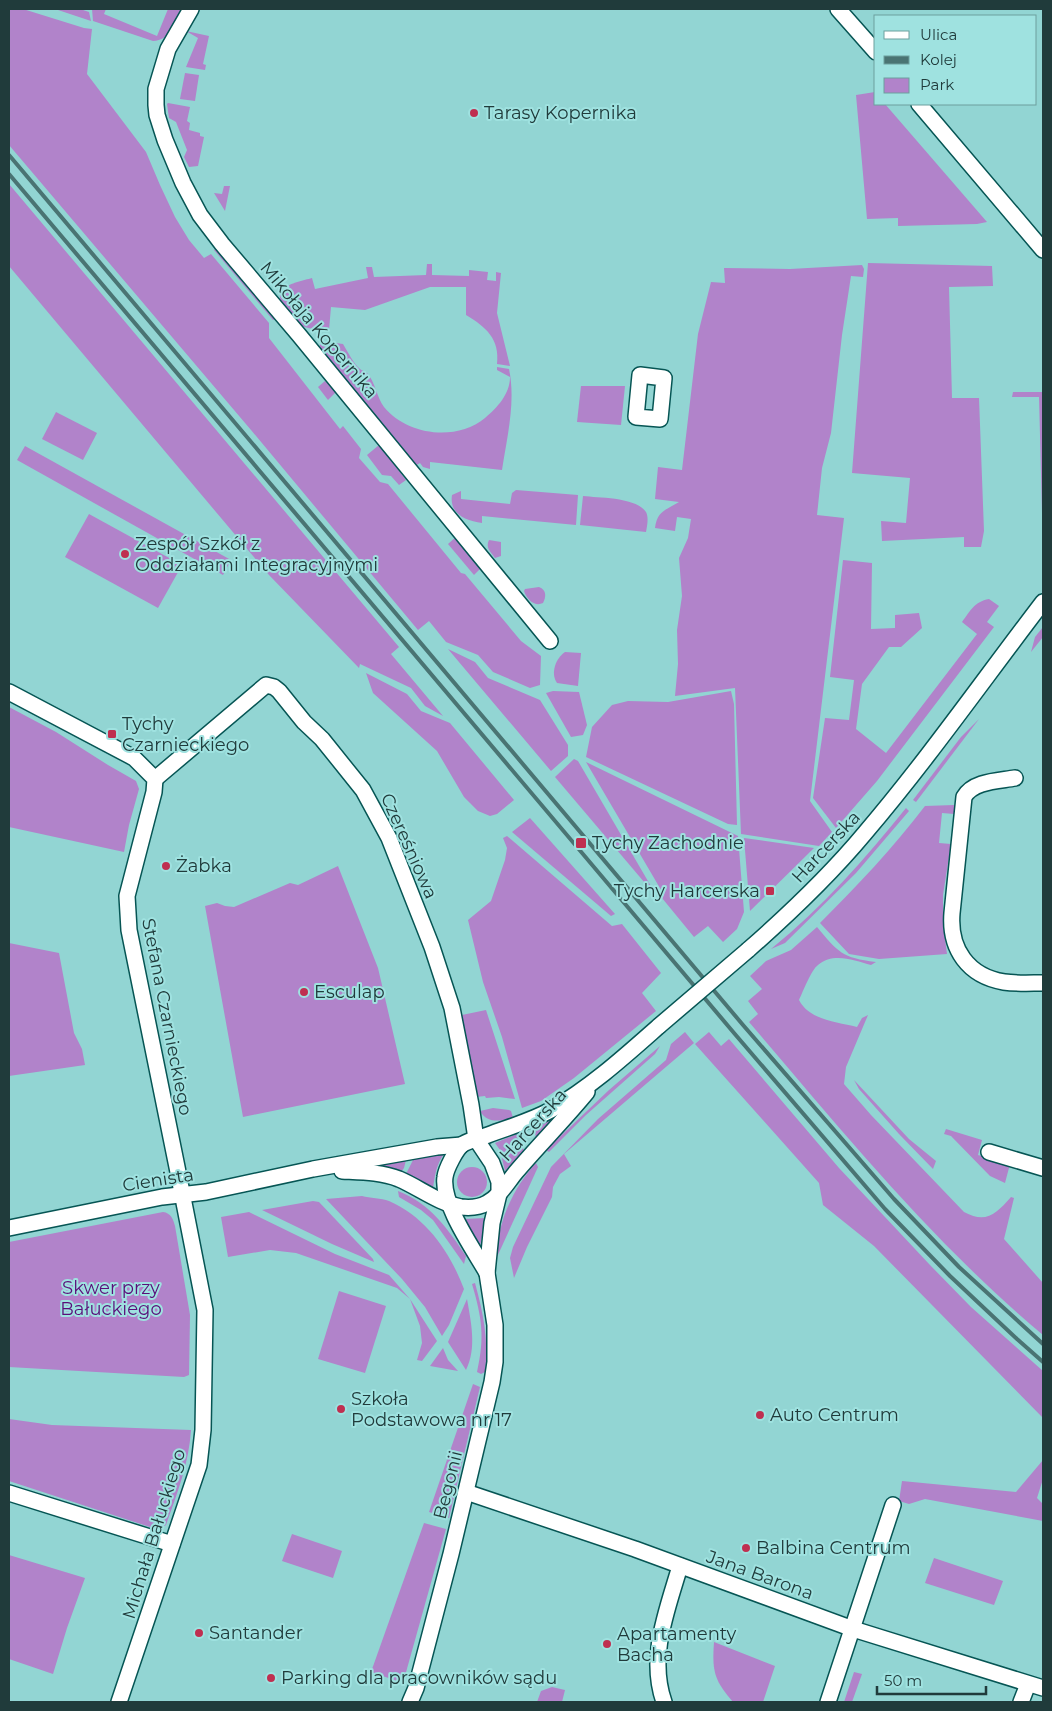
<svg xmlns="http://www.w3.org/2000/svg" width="1052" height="1711" viewBox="0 0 1052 1711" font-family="Montserrat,sans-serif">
<rect width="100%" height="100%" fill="#92d5d3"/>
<g fill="#b183ca">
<path d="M9,9H23L84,28L92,29L87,74L146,152L160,185L175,217L189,240L204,258L211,254L269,323V338L340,429L343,426L361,449L359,458L380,482L388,484L461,573L465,574L521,641L541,656L540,685L530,688L493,672L478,655L446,642L429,621L418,630L251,430L9,145Z"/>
<path d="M55,9H80L89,12L91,21Z"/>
<path d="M92,9H106L104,14L157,36L168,9H184C176,21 170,41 153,41L93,21Z"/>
<path d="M186,31L209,36L203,64L206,65L205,70L186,67L198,38Z"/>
<path d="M185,73L199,75L195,101L180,99Z"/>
<path d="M875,92L876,104H885L987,222L977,224L898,226V218L867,219L856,95Z"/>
<path d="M168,103L190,107L187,121L190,123L189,130L200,133V136L204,137L198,166L189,167L184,157L187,150L176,122L169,118L167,104Z"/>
<path d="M9,184L399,647L391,654L443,716L425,706L411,688L360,664L359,668L269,575L9,266Z"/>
<path d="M224,186H230L225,211L214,193L222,194Z"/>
<path d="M217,248L275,319L273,320L214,250Z"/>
<path d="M868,263L992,266L993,286L949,287L952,398H979L984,531L981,547H964V537L882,541L881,521L906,523L910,478L852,473Z"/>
<path d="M427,264H432V275L469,276V270L488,272L487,280L496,281V272L501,273L497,313L510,366L497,364C500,339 486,327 466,315V287H430L365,310L331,307L329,330C319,329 307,330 299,324C294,321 290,314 286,310C268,286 295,283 312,278L315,289L368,278L366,267H372L374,277L426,275Z"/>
<path d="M862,265L864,269L863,277L851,276L842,335L831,433L822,468L817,515L844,518L810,801L832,832L819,846L741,834L735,688L675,696L678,664L677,630L682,596L679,558L688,538L691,519L677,517L675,531L655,528C657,511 666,510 679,502L655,499L658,467L682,470L698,334L711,282L725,283L724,268L790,269Z"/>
<path d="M328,342L343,344C348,352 353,363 360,369C362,371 365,371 367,373C375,381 377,398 384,407C407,435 456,442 485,418C497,408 510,394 510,377L497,370V367L509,369C516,402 507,437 502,470L430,462V469L423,467L420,463L415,466L318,349L321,343Z"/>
<path d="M325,381L336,392L328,400L318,387Z"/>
<path d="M581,386H625L621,425L577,422Z"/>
<path d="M1013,392H1043V513H1042L1039,397H1012Z"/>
<path d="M56,412L97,433L83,460L42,439Z"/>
<path d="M379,445L406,480L399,485L391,476L382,475L367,455Z"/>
<path d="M25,446L231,560L223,575L17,460Z"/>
<path d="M516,490L578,495L576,525L482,516V523C466,521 449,514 452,495L461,491V499L510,504L512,493Z"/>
<path d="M583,496C599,498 636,497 646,512C649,518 647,526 646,532L580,525Z"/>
<path d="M89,514L182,565L158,608L65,557Z"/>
<path d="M456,537L481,568L474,575L448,544Z"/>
<path d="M489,540L501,542V556L495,558C491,552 485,548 489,540Z"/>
<path d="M843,560L872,563L871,629L895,628V615L919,613L922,628L901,647H889L862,684L856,729L886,753L977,634L962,622C971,610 974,602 989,599L999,606L987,622L994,627L877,781L836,828L813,798L825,718L849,720L854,680L830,677Z"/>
<path d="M539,587C547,590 546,597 543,603C535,607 527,600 524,591L525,589Z"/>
<path d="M1043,627V637L1031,652L1035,637Z"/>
<path d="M448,649L475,662L488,678L540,700L568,745V756L551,771Z"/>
<path d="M565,652L581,653L578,686L557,683C550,673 556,658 565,652Z"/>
<path d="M366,673L407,694L421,711L450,723L514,800L497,814L490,816L478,811L464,797L437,751L373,693Z"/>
<path d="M553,691L579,692L587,725L583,735L571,737L546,693Z"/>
<path d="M731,691L734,704L737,825L728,824L586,757L592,727L612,705L628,701L668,702Z"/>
<path d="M9,707L56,732L108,765L136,781L139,789L129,825L124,852L9,827Z"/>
<path d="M979,719L916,802L913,800L961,737Z"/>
<path d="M574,759L578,761L652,888L650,889L555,777Z"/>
<path d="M586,762L738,836L744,912L737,929L723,942L708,926L694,937L662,898L664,895Z"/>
<path d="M954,805V814L942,813L939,843L951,844L943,895V924L947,954L879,959L849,954L820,923C857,886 893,848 925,806Z"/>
<path d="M906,808L909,811L856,873L785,943L771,949C822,908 865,859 906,808Z"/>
<path d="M530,818L615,914L611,916L512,832Z"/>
<path d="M507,836L612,926L622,924L661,973L642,993L656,1011L574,1078L541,1101L522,1108L502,1037L483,982L468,920L491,901L505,860L507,848L503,838Z"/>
<path d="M744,838L814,848L750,911Z"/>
<path d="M338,866L378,968L405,1084L243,1117L205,906L217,903L225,906L234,907L290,883L298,885Z"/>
<path d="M817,927C838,952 842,958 876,962L871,965C854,960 833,952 818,965C811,970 803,992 799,1000C809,1020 837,1022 857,1027L862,1018L868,1015L846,1067L844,1084L871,1115L964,1212C986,1224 996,1214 1011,1197L1014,1198L1004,1239L1043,1283V1335C933,1243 842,1131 749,1022L758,1014L748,1001L762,989L750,976L766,961L791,950Z"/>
<path d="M9,943L59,953L74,1033L82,1049L85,1065L9,1076Z"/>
<path d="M486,1010L515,1099L499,1097L486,1098L485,1096L476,1097L462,1015Z"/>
<path d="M685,1032L694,1043L564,1154L571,1166L560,1174L553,1187L552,1197L527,1247L514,1278L510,1258L513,1247L551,1167L598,1119L666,1060L671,1044Z"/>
<path d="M709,1032L721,1046L729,1039L839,1168L930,1265L971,1307L1043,1371V1418L874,1246L823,1205L819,1183L695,1044Z"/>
<path d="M660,1046L655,1054L586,1115L549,1152L546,1150L609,1090Z"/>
<path d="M854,1080L909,1139L936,1161L933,1169L899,1134L859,1089Z"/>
<path d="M493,1108L509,1110L511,1111L513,1118C501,1121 487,1124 480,1111Z"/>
<path d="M557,1117L536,1138L534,1128Z"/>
<path d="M946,1129L982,1140L978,1155L1010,1164L1005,1183L990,1176L951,1136L944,1134Z"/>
<path d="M517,1134L520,1146L524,1150L505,1171L500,1150L495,1143Z"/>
<path d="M442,1153L444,1154C436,1165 435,1175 433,1188L406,1174L414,1158Z"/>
<path d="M406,1160L404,1168L401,1172L383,1167V1165Z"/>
<path d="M536,1163L538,1167L497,1257C497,1223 513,1188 536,1163Z"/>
<circle cx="472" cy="1182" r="15"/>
<path d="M398,1191C430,1203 448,1229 466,1256L464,1264L433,1220L421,1210L399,1197Z"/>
<path d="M362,1196C370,1198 381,1198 389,1201C426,1217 450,1252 464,1289L449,1325L442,1336L425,1307L402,1279L326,1199Z"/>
<path d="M313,1201L319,1202L373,1259L374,1262L332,1244L262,1210Z"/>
<path d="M163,1212C171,1213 173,1219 175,1226L190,1315L189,1375L184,1377L9,1367V1242Z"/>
<path d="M249,1212L335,1254L389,1275L410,1299L437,1341L422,1361L417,1360L422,1343L420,1326L410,1299L397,1288L296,1253L270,1250L228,1257L221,1217Z"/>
<path d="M486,1218L480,1246L464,1219Z"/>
<path d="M475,1283C483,1312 489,1341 485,1372L481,1374L477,1372C485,1337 482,1318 472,1284Z"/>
<path d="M339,1291L386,1306L365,1373L318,1359Z"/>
<path d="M467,1299C471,1322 477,1348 466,1370L448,1342Z"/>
<path d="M443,1348L448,1360L458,1371L430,1366Z"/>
<path d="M473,1384L480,1387L449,1518L429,1512Z"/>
<path d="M9,1419L52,1425L191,1430C189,1463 177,1494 166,1525L161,1528H153L9,1481Z"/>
<path d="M1043,1460V1479L1037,1498L1043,1504V1521L925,1499L909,1504L899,1501L902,1481L1016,1492Z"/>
<path d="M424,1523L446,1529L403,1683L371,1672Z"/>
<path d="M292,1534L342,1551L333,1578L282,1561Z"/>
<path d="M9,1555L85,1578L67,1628L53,1674L9,1659Z"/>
<path d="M934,1558L1003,1581L994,1605L925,1583Z"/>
<path d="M714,1642L775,1666L763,1702H733C714,1680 712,1671 714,1642Z"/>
<path d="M854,1672L862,1674L852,1702H844Z"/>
<path d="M552,1687L565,1690L562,1702H537L541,1691Z"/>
</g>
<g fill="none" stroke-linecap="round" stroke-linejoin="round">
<defs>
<g id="minor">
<path d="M191,9L168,49L156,89V105L157,115L165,140L183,183L200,215L222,244L299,335L550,641"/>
<path d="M838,9L876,52"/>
<path d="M919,104L1043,250"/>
<path d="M640,375L664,378L660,419L636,417Z"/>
<path d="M9,692L134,758L155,779L154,792L127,896L129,930L177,1167L205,1310L203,1430L199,1465L119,1702"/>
<path d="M1015,778C998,781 973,781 964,797L952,913C949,949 968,976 1004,982C1017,984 1031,983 1043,983"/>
<path d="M155,779L266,685L274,687L279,691L304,722L322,739L363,790L389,838L432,947L452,1008L471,1105L476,1139L492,1163L499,1182V1194L492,1223L487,1273L495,1325V1362L492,1382L451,1554L416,1688L410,1702"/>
<path d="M748,950C789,914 830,875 865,833C928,759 984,679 1043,602"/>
<path d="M989,1152L1043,1168"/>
<path d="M342,1171C361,1172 381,1172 399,1179C420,1188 438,1203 461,1207C470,1208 480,1207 487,1203C500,1196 507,1183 516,1172C539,1145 564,1120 587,1092"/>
<path d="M9,1228L162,1197L206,1192L313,1169L437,1147L462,1145"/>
<path d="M487,1273C474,1250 441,1204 445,1177C446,1169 456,1149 463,1144C470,1140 480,1138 488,1135C509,1127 531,1121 551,1110C591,1087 625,1056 659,1026"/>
<path d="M466,1492L635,1549L853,1629L1043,1688"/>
<path d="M9,1493L172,1544"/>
<path d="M664,1702C648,1656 667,1611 680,1566"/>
<path d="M828,1702L893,1505"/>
<path d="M1021,1702L1028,1684"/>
</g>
</defs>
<use href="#minor" stroke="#065554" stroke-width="18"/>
<use href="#minor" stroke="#fff" stroke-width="15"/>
<g stroke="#4a7473" stroke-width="4">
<path d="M9,155L743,1025L894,1199L959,1267L1043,1344"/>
<path d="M9,174L734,1033L885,1209L950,1276L1017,1339L1043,1362"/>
</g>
<defs>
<path id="minor-bridge" d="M659,1026L748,950"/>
</defs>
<use href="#minor-bridge" stroke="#065554" stroke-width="18" stroke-linecap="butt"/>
<use href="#minor-bridge" stroke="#fff" stroke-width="15"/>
</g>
<g fill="#bf2f50" stroke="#9fe2e0" stroke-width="2">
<circle cx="474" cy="113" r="5"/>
<circle cx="125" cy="554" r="5"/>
<rect x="107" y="729" width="10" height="10" rx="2.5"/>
<rect x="575" y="837" width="12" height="12" rx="2.5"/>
<circle cx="166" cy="866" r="5"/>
<rect x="765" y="886" width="10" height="10" rx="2.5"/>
<circle cx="304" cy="992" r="5"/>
<circle cx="341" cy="1409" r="5"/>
<circle cx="760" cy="1415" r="5"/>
<circle cx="746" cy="1548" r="5"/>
<circle cx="199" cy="1633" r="5"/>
<circle cx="607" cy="1644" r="5"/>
<circle cx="271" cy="1678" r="5"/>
</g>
<g text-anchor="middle" stroke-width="4" stroke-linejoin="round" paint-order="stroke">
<g font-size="18" fill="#203b3b" stroke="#9fe2e0" text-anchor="start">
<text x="484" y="119">Tarasy Kopernika</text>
<text x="135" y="550">Zespół Szkół z<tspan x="135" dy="21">Oddziałami Integracyjnymi</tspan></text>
<text x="122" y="730">Tychy<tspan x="122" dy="21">Czarnieckiego</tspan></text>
<text x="592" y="849">Tychy Zachodnie</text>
<text x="176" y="872">Żabka</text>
<text x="760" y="897" text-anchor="end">Tychy Harcerska</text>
<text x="314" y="998">Esculap</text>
<text x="351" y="1405">Szkoła<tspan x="351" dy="21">Podstawowa nr 17</tspan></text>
<text x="770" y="1421">Auto Centrum</text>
<text x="756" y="1554">Balbina Centrum</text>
<text x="209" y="1639">Santander</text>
<text x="617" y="1640">Apartamenty<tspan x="617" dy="21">Bacha</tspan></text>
<text x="281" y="1684">Parking dla pracowników sądu</text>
</g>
<g font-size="18" fill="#203b3b" stroke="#9fe2e0">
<text transform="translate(319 330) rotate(50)" y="6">Mikołaja Kopernika</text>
<text transform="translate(409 846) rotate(66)" y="6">Czereśniowa</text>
<text transform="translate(826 847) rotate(-47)" y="6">Harcerska</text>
<text transform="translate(167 1017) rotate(79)" y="6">Stefana Czarnieckiego</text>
<text transform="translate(533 1125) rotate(-48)" y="6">Harcerska</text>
<text transform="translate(158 1180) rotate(-9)" y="6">Cienista</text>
<text transform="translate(448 1485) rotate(-76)" y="6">Begonii</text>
<text transform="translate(154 1534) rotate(-73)" y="6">Michała Bałuckiego</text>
<text transform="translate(760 1575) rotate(20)" y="6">Jana Barona</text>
</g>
<g font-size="18" fill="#5a0e79" stroke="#9fe2e0">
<text x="111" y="1294">Skwer przy<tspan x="111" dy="21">Bałuckiego</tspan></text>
</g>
</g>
<rect width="1052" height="1711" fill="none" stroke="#203b3b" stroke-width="20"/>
<rect x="874" y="15" width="162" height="90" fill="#9fe2e0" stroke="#6c9f9e"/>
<rect x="884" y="31" width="25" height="8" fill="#ffffff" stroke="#6c9f9e"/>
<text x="920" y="40" font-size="15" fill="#203b3b">Ulica</text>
<rect x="884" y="56" width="25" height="8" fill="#4a7473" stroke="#6c9f9e"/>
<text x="920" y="65" font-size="15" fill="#203b3b">Kolej</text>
<rect x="884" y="78" width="25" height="15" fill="#b183ca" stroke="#6c9f9e"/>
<text x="920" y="90" font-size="15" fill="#203b3b">Park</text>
<path d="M877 1686v8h109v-8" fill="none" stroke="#203b3b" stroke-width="2.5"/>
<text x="884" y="1686" font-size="15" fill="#203b3b" stroke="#9fe2e0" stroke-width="4" paint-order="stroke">50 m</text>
</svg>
